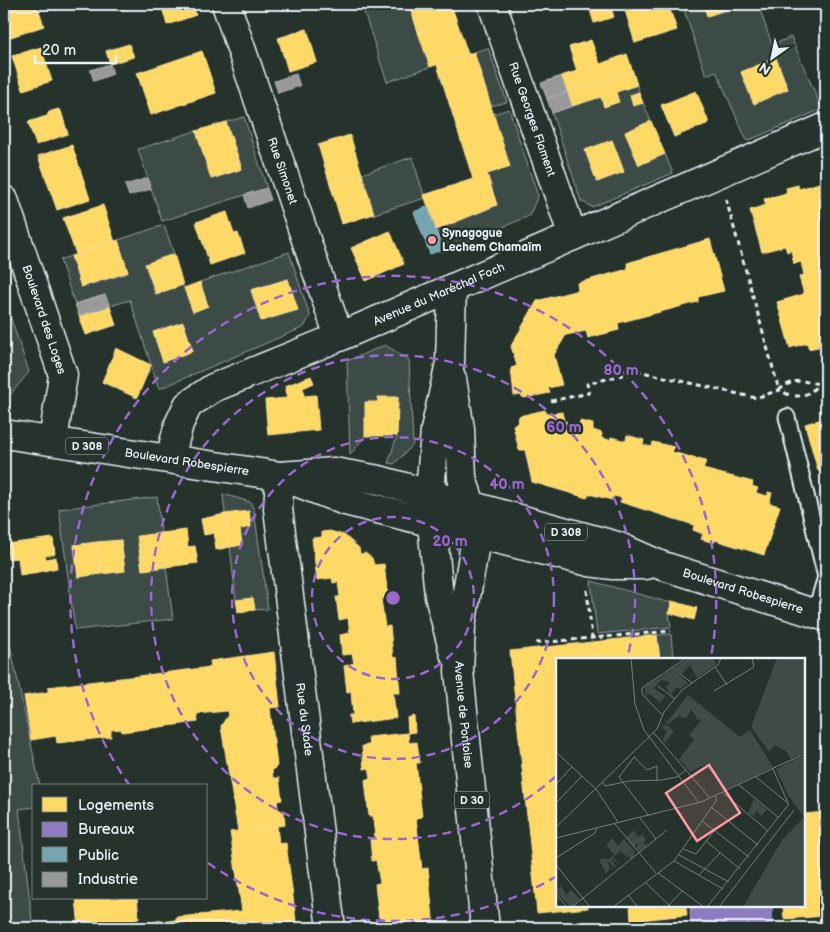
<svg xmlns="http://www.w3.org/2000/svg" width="830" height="932" viewBox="0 0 830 932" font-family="'Balsamiq Sans',sans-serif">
<rect width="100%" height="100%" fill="#26332d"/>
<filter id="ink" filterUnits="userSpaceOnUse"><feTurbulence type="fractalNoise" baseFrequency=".02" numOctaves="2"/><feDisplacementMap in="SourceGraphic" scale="10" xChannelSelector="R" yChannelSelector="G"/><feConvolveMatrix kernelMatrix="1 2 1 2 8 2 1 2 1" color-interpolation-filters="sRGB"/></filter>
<g filter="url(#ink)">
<g fill="#3e4b47" stroke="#939ea0" fill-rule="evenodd">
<path d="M379,4H409L430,67L387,82L363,9Z"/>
<path d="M682,4H703L708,16L739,6V4H758L772,45L791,37L822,109L747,141L716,71L706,75ZM776,58L788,89L753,103L741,72Z"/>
<path d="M488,48L507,102L491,106L474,52Z"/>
<path d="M637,85L639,92L630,96L633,106L643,103L651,121L625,133L639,165L665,154L673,173L592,207L581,201L552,113ZM612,140L624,171L597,182L585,151Z"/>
<path d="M509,109L538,196L529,216L443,252L436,230L497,205L487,174L510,166L493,114Z"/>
<path d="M244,117L267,188L162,221L138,149L196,131L212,179L242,169L226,122Z"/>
<path d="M412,157L425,198L374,214L362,174Z"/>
<path d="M164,225L174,254L145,264L155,294L183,285L193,312L208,306L200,282L289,252L310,316L304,327L159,389L130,300L110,306L105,295L75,304L60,260L71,256L81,287L128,273L118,240ZM288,279L297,310L261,321L251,290ZM183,322L193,351L164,361L153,332Z"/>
<path d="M4,298L29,372L4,402Z"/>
<path d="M385,345L409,360L413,445L394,464L388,463L397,436L398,398H378L365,436L350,455L347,361Z"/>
<path d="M223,494L250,502L254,510L268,609L255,610L253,598L236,600L230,547L242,545L240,529L251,527L249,512L225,514Z"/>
<path d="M157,497L161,533L142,570L166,567L173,619L75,630L59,509ZM121,540L125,571L78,577L74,545Z"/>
<path d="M591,581L671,603L669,613L671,627L597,634Z"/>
<path d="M4,616L40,786H34V807L19,809L33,928H4Z"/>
<path d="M671,634L673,659H660L657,635Z"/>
</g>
<g fill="#ffd966" stroke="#f8e092">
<path d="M15,4H37L44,26L5,39L4,7Z"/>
<path d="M117,4H137L119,10Z"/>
<path d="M161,4H192L196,15L167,25Z"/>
<path d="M409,4H451L456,19L418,32Z"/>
<path d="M588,4H610L614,17L594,23Z"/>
<path d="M634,4H668L677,30L635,43L624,7Z"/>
<path d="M703,4H739V5L707,16Z"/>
<path d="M456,19L468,54L430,67L418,32Z"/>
<path d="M307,29L317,62L288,71L278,38Z"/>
<path d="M591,40L600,64L627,54L633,72L567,92L561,76L577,71L569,47Z"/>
<path d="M129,44L134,57L110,64L106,51Z"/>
<path d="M41,47L52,81L23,90L12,56Z"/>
<path d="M202,51L216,93L151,115L137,73Z"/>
<path d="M474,52L510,167L487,174L497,205L436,230L424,195L473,179L437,65Z"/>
<path d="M776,58L788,89L754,104L741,72Z"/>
<path d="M633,72L637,85L616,92L619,102L604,107L601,97L572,106L567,92Z"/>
<path d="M696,91L709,123L674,137L661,105Z"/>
<path d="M639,92L643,103L633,106L630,95Z"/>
<path d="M58,109L61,111L68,134L36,145L28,122L47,116L49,112Z"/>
<path d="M651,121L665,154L639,165L625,132Z"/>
<path d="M226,122L242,169L211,179L196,131Z"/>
<path d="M350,135L362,174L330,184L318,145Z"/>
<path d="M612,140L624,172L597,182L585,150Z"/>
<path d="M72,145L90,199L57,210L38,156Z"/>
<path d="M362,174L374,214L342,224L330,184Z"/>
<path d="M826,181V345L809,349L807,343L790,348L777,302L804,294L799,277L804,275L801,262L794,264L791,250L787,252L785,246L762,252L750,210L766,205L764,199L787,193L786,188L798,185L799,189Z"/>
<path d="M103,205L115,242L76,254L63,218Z"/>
<path d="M227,212L234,234L238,233L245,253L210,265L196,222Z"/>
<path d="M390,231L404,264L366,281L351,248Z"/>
<path d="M710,239L724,291L698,297V302L618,323L619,330L588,338L586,331L566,335L554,355L562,385L548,388L550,393L524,398L520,395L514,396L511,368L517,366L511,346L537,301L578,290L577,283L628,269L627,263Z"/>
<path d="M118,240L128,272L81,287L71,256Z"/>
<path d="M174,254L179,271L151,280L145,264Z"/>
<path d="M179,271L183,285L156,294L151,280Z"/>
<path d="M288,279L298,310L261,321L251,290Z"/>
<path d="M200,282L208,306L193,312L184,288Z"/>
<path d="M110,306L116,325L86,335L79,316Z"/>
<path d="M183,322L193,351L163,362L153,332Z"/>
<path d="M116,348L151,365L137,398L102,382Z"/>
<path d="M311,376L314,383L303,388L304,396L316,395L319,430L268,435L265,400L287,398L285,386Z"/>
<path d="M378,397H398L397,436H365V402H378Z"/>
<path d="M545,410L547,414L562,412L564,421L579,425L580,421L593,424V430L602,433L601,438L610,440L611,437L626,441L627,435L644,440L643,445L652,447L653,442L674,447L672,452L706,461L703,469L753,482L752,486L758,488L756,493L768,496V492L772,493L769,503L780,506L764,555L715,540L714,543L701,539L703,534L693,530L694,525L620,502L622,498L614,496L612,500L589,494L587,498L532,482L525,450H519L513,425L518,423L519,416Z"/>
<path d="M826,418V469L818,471L805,424Z"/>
<path d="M249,511L251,527L240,529L242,545L230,547L225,514Z"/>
<path d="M225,514L230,547L216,550L214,533L204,535L201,519Z"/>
<path d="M186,530L188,547L195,546L198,563L166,567L161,533Z"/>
<path d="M330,531L344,535L359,548L360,554L365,553L372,558L374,565L384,564L388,598L381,599L385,627L390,626L393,658L397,657L400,693H393L396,718L350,724L349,715H353L351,691L347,692L344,666L354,663L352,654L342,655L340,635L350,633L348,618L339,620L336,597H340L338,582L333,583L332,578L317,580L312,538L322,537V532Z"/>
<path d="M161,533L166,567L142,570L137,536Z"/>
<path d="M53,538L55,554L45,556L46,559L56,557L57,568L34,573L30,541Z"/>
<path d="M121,540L125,571L101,574L97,542Z"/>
<path d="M30,541L34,573L20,575L18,558L8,559L6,544Z"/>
<path d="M97,542L101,574L78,577L74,545Z"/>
<path d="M253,598L255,610L238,612L236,600Z"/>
<path d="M672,601L697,608L694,620L669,613Z"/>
<path d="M657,635L660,660H558V906H588V908L537,913L510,651Z"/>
<path d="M274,652L280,707L270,708L277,766L272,771L273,778H279L282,800L277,801L278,809L284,812L285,825L238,831L221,726L228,715L227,711L197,714L198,722L122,732L121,729L111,730V737L57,743L56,736L31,740L24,696L48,692V687L211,667L210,661Z"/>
<path d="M414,716L415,732L408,733L407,718Z"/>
<path d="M408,733L409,743L417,742L420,763H416L422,817L416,818L422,869L428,868L434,928H386L385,918H379L375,884L380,883L376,860L372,861L370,839L375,838L373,816H369L365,780L371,778L369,768L364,769L362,746L369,745L368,737Z"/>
<path d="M826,812V916L784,919L783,906H804V814Z"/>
<path d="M277,826L279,844L286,843L297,928H79L76,898H137L139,918L134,919L135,927L152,925L154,922L162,920L163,922L175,920L177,917L242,911L230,832Z"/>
<path d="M630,906H686L687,915L631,921Z"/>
</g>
<path fill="#8e7cc3" stroke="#a99fd3" d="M690,906H772L773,928H691Z"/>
<path fill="#76a5af" stroke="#98bcc5" d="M428,206L442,250L430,254L414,212Z"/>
<g fill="#999" stroke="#b1b3b6">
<path d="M110,64L113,74L94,81L90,70Z"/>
<path d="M296,74L300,86L278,93L274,81Z"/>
<path d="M561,76L567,92L547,99L541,83Z"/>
<path d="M567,92L572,106L552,113L547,99Z"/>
<path d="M148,178L151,189L129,196L125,185Z"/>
<path d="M267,188L271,200L248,208L244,195Z"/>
<path d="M105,295L110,306L79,316L75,304Z"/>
</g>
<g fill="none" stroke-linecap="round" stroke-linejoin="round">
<defs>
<g id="lane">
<path d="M787,417L826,577"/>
<path d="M815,613L826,577"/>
</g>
<g id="street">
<path id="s1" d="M226,4L339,337"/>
<path id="s2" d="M492,4L573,236"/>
<path id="s3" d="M4,200L63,375L53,441"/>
<path id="s4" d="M280,476L278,509L331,928"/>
</g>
<g id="secondary">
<path d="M452,379L460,429L462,478L471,505"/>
<path id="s5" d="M170,458L179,424L188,405L213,388L339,337L826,127"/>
<path d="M430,493L435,430L450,363L452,288"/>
</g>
<g id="primary">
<path id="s6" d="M4,434L280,476L334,472L379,480L617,546L660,565L826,617"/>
<path d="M286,478L345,501L589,562L613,565H646"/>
<path d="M430,503L439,596L454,653"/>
<path id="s7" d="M471,505L477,532L461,627L459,671L485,928"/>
</g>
</defs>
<use href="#lane" stroke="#e8f1f8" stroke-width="19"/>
<use href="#street" stroke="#e8f1f8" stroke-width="31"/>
<use href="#secondary" stroke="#e8f1f8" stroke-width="31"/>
<use href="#primary" stroke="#e8f1f8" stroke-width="31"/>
<g stroke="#e8f1f8" stroke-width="3" stroke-dasharray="5 4" stroke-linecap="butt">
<path d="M726,199L779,390C801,373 805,386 826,383"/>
<path d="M795,396C804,396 813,393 817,384"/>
<path d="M551,401L589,393L587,384L638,371L756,398L779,390L789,395"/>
<path d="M587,590L592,638"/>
<path d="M536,643L671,631"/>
</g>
<use href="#lane" stroke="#26332d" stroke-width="15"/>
<use href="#street" stroke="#26332d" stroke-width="28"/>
<use href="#secondary" stroke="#26332d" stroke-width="28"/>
<use href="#primary" stroke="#26332d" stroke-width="28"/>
</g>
</g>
<g fill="none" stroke="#9c67d0" stroke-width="2.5" stroke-dasharray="9 6">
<circle cx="393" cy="598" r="81"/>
<circle cx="393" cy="598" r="161"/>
<path d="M556 776A242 242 0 1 1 627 659"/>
<path d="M557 876A323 323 0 0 1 208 863M130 786A323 323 0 1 1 711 657"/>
</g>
<circle fill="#ff9aa2" stroke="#26332d" stroke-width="2" cx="432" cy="240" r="5"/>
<g text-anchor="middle" stroke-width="5" stroke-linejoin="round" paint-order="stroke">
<g fill="#26332d" stroke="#aeb8bb" stroke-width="1">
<rect x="66" y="437.5" width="42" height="17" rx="4"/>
<rect x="545" y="523.5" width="42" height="17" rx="4"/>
<rect x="454.5" y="791.5" width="35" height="17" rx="4"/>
</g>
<g font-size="11" font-weight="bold" fill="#e8f1f8">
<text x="87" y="450">D 308</text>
<text x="566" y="536">D 308</text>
<text x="472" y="804">D 30</text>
</g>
<g font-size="12" fill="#e8f1f8" stroke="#26332d">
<text dy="4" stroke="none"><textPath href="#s2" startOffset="122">Rue Georges Flament</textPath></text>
<text dy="4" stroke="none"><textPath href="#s1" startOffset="176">Rue Simonet</textPath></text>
<text dy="4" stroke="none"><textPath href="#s5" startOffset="331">Avenue du Maréchal Foch</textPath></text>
<text dy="4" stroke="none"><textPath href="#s3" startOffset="126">Boulevard des Loges</textPath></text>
<text dy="4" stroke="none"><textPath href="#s6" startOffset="185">Boulevard Robespierre</textPath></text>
<text dy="4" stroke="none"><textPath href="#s6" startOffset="760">Boulevard Robespierre</textPath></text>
<text dy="4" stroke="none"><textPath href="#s7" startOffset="212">Avenue de Pontoise</textPath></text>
<text dy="4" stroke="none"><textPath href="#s4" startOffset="245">Rue du Stade</textPath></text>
</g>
<g font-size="12" font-weight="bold" fill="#e8f1f8" stroke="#26332d" text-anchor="start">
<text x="442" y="237">Synagogue<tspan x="442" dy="14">Lechem Chamaïm</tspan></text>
</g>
</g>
<g transform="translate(556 658)">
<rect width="249" height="249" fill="#26332d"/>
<path d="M133,0H156L161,6L141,20L134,7L126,16L121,15L132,25L124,31L121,29L115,37L110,29L114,24L106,22L98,30L109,38L104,45L94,36L91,35V39L89,36V29ZM221,0H249V95L234,101L231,94L219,87L213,94L195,69ZM132,37L184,79L194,72L217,109L170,132L149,107L134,114L123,101L138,82L133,77L146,61L142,62L135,51L131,59L126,60L124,57L111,67L118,73L109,85L105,79L107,81L111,73L106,70L108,67L111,68L108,61L111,64ZM249,97V249H187L226,182L248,159L232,137L220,111ZM198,141L211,152L205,158L201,153L197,158L192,155ZM79,172L80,178L87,177L90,182L87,185L91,187L84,193L80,190L83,185L78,188L70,179ZM56,180L62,188L68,181L80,195L77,194L79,197L74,201L73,197L71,199L65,193L57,199L65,208L55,200L61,211L51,203L54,210L50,216L43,201H53L58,197L50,187ZM5,227L10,237L15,232L24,241L15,249L0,234Z" fill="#3e4b47"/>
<path fill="none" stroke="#747f7e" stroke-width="1" d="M75,0L79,46L88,72L143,145M159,9L171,27M123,15L136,25M102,28L119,41M158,33L198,9L196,0M107,58L86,36V30L130,0M97,74L154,140M0,94L40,131L62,164M217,110L249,96M217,111L232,145M47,124L49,128L73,123L105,122L121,119L130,112M0,126L16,109M183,127L223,160M166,134L212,173M0,145L26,118M155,149L202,187M93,158L63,119L78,99L91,112L101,108V123M84,160L100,181M146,163L193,199M59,166L100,215M0,169L101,71L108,54L126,32L162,7L165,0M0,180L145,144L220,109M150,183L184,211M127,191L140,196L159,172M123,197L173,224M0,200L39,175L41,170M118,203L167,231M0,207L34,249M102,215L148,249M143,217L164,195M89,224L115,249M0,236L11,249M72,237L82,249M16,249L111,172M57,249L118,203L160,143V138M111,249L127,232M151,249L233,146L200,119M163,249L238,152"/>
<path fill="#ff9aa2" fill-opacity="0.15" stroke="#ff9aa2" stroke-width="2.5" d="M153,107L184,155L141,183L110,135Z"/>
<rect width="249" height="249" fill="none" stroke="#e8f1f8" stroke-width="2.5"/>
</g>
<circle cx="393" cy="598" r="8" fill="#9c67d0" stroke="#26332d" stroke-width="2.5"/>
<g font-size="15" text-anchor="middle" font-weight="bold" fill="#9c67d0" stroke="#26332d" stroke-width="5" stroke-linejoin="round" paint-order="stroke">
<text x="621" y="375">80 m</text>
<text x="564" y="432">60 m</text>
<text x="507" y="489">40 m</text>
<text x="450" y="546">20 m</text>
</g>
<rect width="830" height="932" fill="none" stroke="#26332d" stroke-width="20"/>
<rect x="10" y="10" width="810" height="912" fill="none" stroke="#e8f1f8" stroke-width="2" filter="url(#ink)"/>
<rect x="32" y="784" width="175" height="115" fill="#26332d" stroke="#747f7e"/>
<rect x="42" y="797" width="25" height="15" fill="#ffd966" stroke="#747f7e"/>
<text x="78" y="810" font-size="15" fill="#e8f1f8">Logements</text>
<rect x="42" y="822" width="25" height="15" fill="#8e7cc3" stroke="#747f7e"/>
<text x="78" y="834" font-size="15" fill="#e8f1f8">Bureaux</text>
<rect x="42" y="847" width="25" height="15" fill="#76a5af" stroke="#747f7e"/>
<text x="78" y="860" font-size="15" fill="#e8f1f8">Public</text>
<rect x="42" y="872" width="25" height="15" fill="#999999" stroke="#747f7e"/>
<text x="78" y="884" font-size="15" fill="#e8f1f8">Industrie</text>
<g transform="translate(772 58) rotate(213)" stroke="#26332d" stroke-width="4" paint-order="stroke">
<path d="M0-4L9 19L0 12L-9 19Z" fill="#e8f1f8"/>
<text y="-8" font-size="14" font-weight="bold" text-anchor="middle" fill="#e8f1f8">N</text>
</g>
<path d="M35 55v8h81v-8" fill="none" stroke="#e8f1f8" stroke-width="2.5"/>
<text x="42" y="55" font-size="15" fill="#e8f1f8" stroke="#26332d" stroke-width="4" paint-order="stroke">20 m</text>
</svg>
